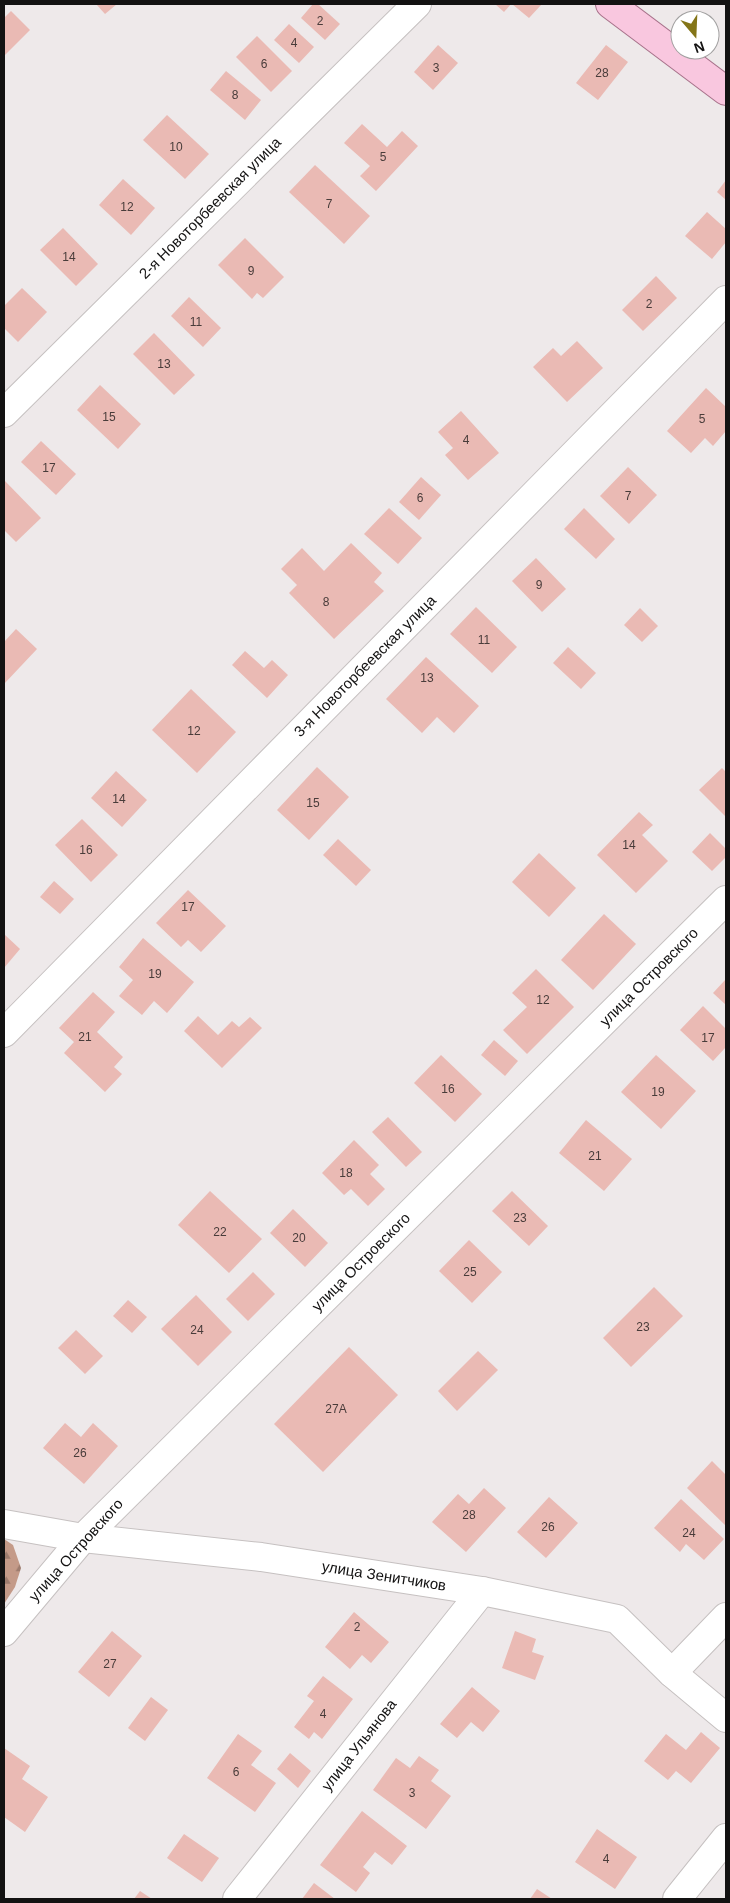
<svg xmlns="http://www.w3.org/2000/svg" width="730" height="1903" viewBox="0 0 730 1903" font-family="Arial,sans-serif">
<defs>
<pattern id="forest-firs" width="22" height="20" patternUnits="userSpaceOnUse" patternTransform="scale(1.25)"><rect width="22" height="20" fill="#c49a88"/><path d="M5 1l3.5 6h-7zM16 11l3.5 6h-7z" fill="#9e7c6e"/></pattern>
</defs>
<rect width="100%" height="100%" fill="#eee9ea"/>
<path fill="url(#forest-firs)" d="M4,1539L13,1545L21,1568L15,1587L4,1604Z"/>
<g fill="#eabab4">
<path d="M96,4H117L105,14Z"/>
<path d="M313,4H318L340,24L325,40L301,18Z"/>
<path d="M495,4H511L504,12Z"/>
<path d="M512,4H542L529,18Z"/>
<path d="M11,11L30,30L4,56V18Z"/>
<path d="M289,24L314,47L299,63L274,40Z"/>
<path d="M257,36L292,71L271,92L236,57Z"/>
<path d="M438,45L458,63L433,90L414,72Z"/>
<path d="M606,45L628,62L598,100L576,83Z"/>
<path d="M226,71L261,100L245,120L210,90Z"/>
<path d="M167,115L209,154L185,179L143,140Z"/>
<path d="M362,124L387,147L402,131L418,146L376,191L360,176L370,166L344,143Z"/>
<path d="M315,165L370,216L344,244L289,192Z"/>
<path d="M123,179L155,208L131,235L99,205Z"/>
<path d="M726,180V200L717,192Z"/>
<path d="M707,212L726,229V242L712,259L685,236Z"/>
<path d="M63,228L98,264L76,286L40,250Z"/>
<path d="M245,238L284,277L263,298L257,293L252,299L218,265Z"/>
<path d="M656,276L677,298L643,331L622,310Z"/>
<path d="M22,288L47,312L18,342L4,328V306Z"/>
<path d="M189,297L221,328L203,347L171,316Z"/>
<path d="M154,333L195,375L174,395L133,354Z"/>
<path d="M577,341L603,368L567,402L533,367L553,348L561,356Z"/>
<path d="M100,385L141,424L118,449L77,410Z"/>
<path d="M706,388L726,407V431L713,446L705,438L691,453L667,431Z"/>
<path d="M461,411L499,453L468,480L445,455L453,448L438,432Z"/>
<path d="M41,441L76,474L56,495L21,462Z"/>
<path d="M628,467L657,495L629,524L600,496Z"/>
<path d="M421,477L441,495L419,520L399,502Z"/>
<path d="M4,480L41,518L16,542L4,530Z"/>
<path d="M389,508L422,538L398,564L364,534Z"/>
<path d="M584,508L615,539L596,559L564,529Z"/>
<path d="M351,543L382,573L374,582L384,591L334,639L289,593L297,585L281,569L302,548L324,571Z"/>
<path d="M536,558L566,589L542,612L512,581Z"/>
<path d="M476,607L517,647L492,673L450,634Z"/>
<path d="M640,608L658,626L642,642L624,625Z"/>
<path d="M16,629L37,649L4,684V642Z"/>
<path d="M568,647L596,673L581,689L553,663Z"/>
<path d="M245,651L264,668L272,660L288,675L267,698L232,665Z"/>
<path d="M426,657L479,706L454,733L437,717L422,733L386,699Z"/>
<path d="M191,689L236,732L197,773L152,730Z"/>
<path d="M317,767L349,797L309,840L277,810Z"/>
<path d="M722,768L726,772V817L699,790Z"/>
<path d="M116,771L147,800L122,827L91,798Z"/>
<path d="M639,812L653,825L642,835L668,861L636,893L597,855Z"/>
<path d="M82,819L118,855L91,882L55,845Z"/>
<path d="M710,833L726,849V857L712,871L692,852Z"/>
<path d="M338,839L371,870L356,886L323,855Z"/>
<path d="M539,853L576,888L549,917L512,882Z"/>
<path d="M54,881L74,899L60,914L40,897Z"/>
<path d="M188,890L226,926L201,952L188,940L181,947L156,923Z"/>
<path d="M604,914L636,944L593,990L561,960Z"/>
<path d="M4,934L20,949L4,968Z"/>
<path d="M143,938L194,982L167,1013L154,1001L142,1015L119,996L133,980L119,967Z"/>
<path d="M536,969L574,1007L527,1054L503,1030L527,1007L512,993Z"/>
<path d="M726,979V1005L713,993Z"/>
<path d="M93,992L115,1012L97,1032L123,1057L114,1067L122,1074L105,1092L64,1053L74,1042L59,1028Z"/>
<path d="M703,1006L726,1029V1047L713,1061L680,1030Z"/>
<path d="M198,1016L218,1035L232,1021L239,1027L250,1017L262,1028L222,1068L184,1031Z"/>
<path d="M494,1040L518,1061L505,1076L481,1055Z"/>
<path d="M441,1055L482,1094L455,1122L414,1083Z"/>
<path d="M656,1055L696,1091L661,1129L621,1092Z"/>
<path d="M388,1117L422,1152L406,1167L372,1132Z"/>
<path d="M586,1120L632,1159L604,1191L559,1153Z"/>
<path d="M354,1140L379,1165L370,1174L385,1189L368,1206L351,1189L344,1195L322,1173Z"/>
<path d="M210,1191L262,1239L229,1273L178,1225Z"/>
<path d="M512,1191L548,1226L529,1246L492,1211Z"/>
<path d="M293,1209L328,1243L305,1267L270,1233Z"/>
<path d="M469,1240L502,1272L472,1303L439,1271Z"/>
<path d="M253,1272L275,1294L248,1321L226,1299Z"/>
<path d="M654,1287L683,1316L631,1367L603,1338Z"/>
<path d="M196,1295L232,1332L198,1366L161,1329Z"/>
<path d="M128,1300L147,1317L132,1333L113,1316Z"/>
<path d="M76,1330L103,1356L85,1374L58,1348Z"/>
<path d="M349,1347L398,1395L323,1472L274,1424Z"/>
<path d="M478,1351L498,1370L457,1411L438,1391Z"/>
<path d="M65,1423L81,1437L93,1423L118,1446L84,1484L43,1448Z"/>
<path d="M712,1461L726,1475V1526L687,1488Z"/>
<path d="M484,1488L506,1508L466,1552L432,1522L458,1494L469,1504Z"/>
<path d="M549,1497L578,1523L546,1558L517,1532Z"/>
<path d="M681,1499L724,1539L704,1560L686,1544L680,1552L654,1528Z"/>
<path d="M354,1612L389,1642L371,1663L362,1655L350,1669L325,1647Z"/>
<path d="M112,1631L142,1656L109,1697L78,1672Z"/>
<path d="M515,1631L536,1639L532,1652L544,1656L535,1680L502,1668Z"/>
<path d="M323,1676L353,1699L322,1739L314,1732L309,1739L294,1727L314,1701L307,1696Z"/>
<path d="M472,1687L500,1711L483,1732L471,1722L457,1738L440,1724Z"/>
<path d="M151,1697L168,1710L145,1741L128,1728Z"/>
<path d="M701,1732L720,1748L691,1783L676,1771L668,1780L644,1761L666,1734L686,1750Z"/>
<path d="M238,1734L262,1751L251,1765L276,1783L255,1812L207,1778Z"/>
<path d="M4,1748L30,1766L22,1779L48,1797L25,1832L4,1817Z"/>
<path d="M290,1753L311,1771L298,1788L277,1769Z"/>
<path d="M419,1756L439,1770L431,1781L451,1796L426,1829L373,1790L396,1758L410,1768Z"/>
<path d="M362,1811L407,1846L392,1865L375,1852L363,1867L370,1873L356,1892L320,1865Z"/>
<path d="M597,1829L637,1857L615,1889L575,1862Z"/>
<path d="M184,1834L219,1858L202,1882L167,1858Z"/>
<path d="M314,1883L335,1899H302Z"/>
<path d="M537,1889L552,1899H530Z"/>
<path d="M140,1891L152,1899H134Z"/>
</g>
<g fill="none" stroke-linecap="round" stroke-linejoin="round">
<defs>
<g id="minor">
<path d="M4,413L417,4"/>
<path d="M4,1033L726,300"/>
<path d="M4,1524L83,1538L261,1557L482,1591L617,1619L672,1673L726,1718"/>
<path d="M4,1632L83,1538L726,900"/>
<path d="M672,1673L726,1617"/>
<path d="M237,1899L482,1591"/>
<path d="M677,1899L726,1838"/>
</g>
<path id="primary" d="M610,4L726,91"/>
</defs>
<use href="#minor" stroke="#c6c1c1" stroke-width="30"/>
<use href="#primary" stroke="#a67089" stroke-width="30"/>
<use href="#minor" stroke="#fff" stroke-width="28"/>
<use href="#primary" stroke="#f9c7df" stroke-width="28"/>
</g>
<g text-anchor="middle" stroke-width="5" stroke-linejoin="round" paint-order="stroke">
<g font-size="12" fill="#493c3a">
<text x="320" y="25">2</text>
<text x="294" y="47">4</text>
<text x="264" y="68">6</text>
<text x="436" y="72">3</text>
<text x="602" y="77">28</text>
<text x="235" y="99">8</text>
<text x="176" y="151">10</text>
<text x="383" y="161">5</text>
<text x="329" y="208">7</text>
<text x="127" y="211">12</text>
<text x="69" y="261">14</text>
<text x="251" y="275">9</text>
<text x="649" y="308">2</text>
<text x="196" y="326">11</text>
<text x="164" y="368">13</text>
<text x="109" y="421">15</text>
<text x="702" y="423">5</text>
<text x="466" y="444">4</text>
<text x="49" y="472">17</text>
<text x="628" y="500">7</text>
<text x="420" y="502">6</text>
<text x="539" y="589">9</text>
<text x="326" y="606">8</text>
<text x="484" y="644">11</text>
<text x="427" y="682">13</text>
<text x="194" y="735">12</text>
<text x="119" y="803">14</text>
<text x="313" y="807">15</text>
<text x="629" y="849">14</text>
<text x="86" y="854">16</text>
<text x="188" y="911">17</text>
<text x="155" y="978">19</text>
<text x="543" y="1004">12</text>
<text x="85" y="1041">21</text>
<text x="708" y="1042">17</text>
<text x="448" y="1093">16</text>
<text x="658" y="1096">19</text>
<text x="595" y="1160">21</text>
<text x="346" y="1177">18</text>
<text x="520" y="1222">23</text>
<text x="220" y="1236">22</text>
<text x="299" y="1242">20</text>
<text x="470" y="1276">25</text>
<text x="643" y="1331">23</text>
<text x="197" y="1334">24</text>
<text x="336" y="1413">27А</text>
<text x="80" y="1457">26</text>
<text x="469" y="1519">28</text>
<text x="548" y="1531">26</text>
<text x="689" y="1537">24</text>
<text x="357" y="1631">2</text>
<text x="110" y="1668">27</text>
<text x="323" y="1718">4</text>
<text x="236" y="1776">6</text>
<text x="412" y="1797">3</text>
<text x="606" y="1863">4</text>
</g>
<g font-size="15" fill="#131212" stroke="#fff">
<text transform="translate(210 208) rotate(-45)" y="5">2-я Новоторбеевская улица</text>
<text transform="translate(365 666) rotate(-45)" y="5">3-я Новоторбеевская улица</text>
<text transform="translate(649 977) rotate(-45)" y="5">улица Островского</text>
<text transform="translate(361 1262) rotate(-45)" y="5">улица Островского</text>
<text transform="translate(76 1550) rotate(-48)" y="5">улица Островского</text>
<text transform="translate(384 1576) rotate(9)" y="5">улица Зенитчиков</text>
<text transform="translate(359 1745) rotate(-52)" y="5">улица Ульянова</text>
</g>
</g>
<rect width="730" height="1903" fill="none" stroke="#131212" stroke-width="10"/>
<g transform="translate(695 35) rotate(161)"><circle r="24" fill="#ffffff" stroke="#a1a0a0"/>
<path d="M0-4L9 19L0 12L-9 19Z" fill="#847518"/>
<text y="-8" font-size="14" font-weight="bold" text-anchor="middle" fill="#131212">N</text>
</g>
</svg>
